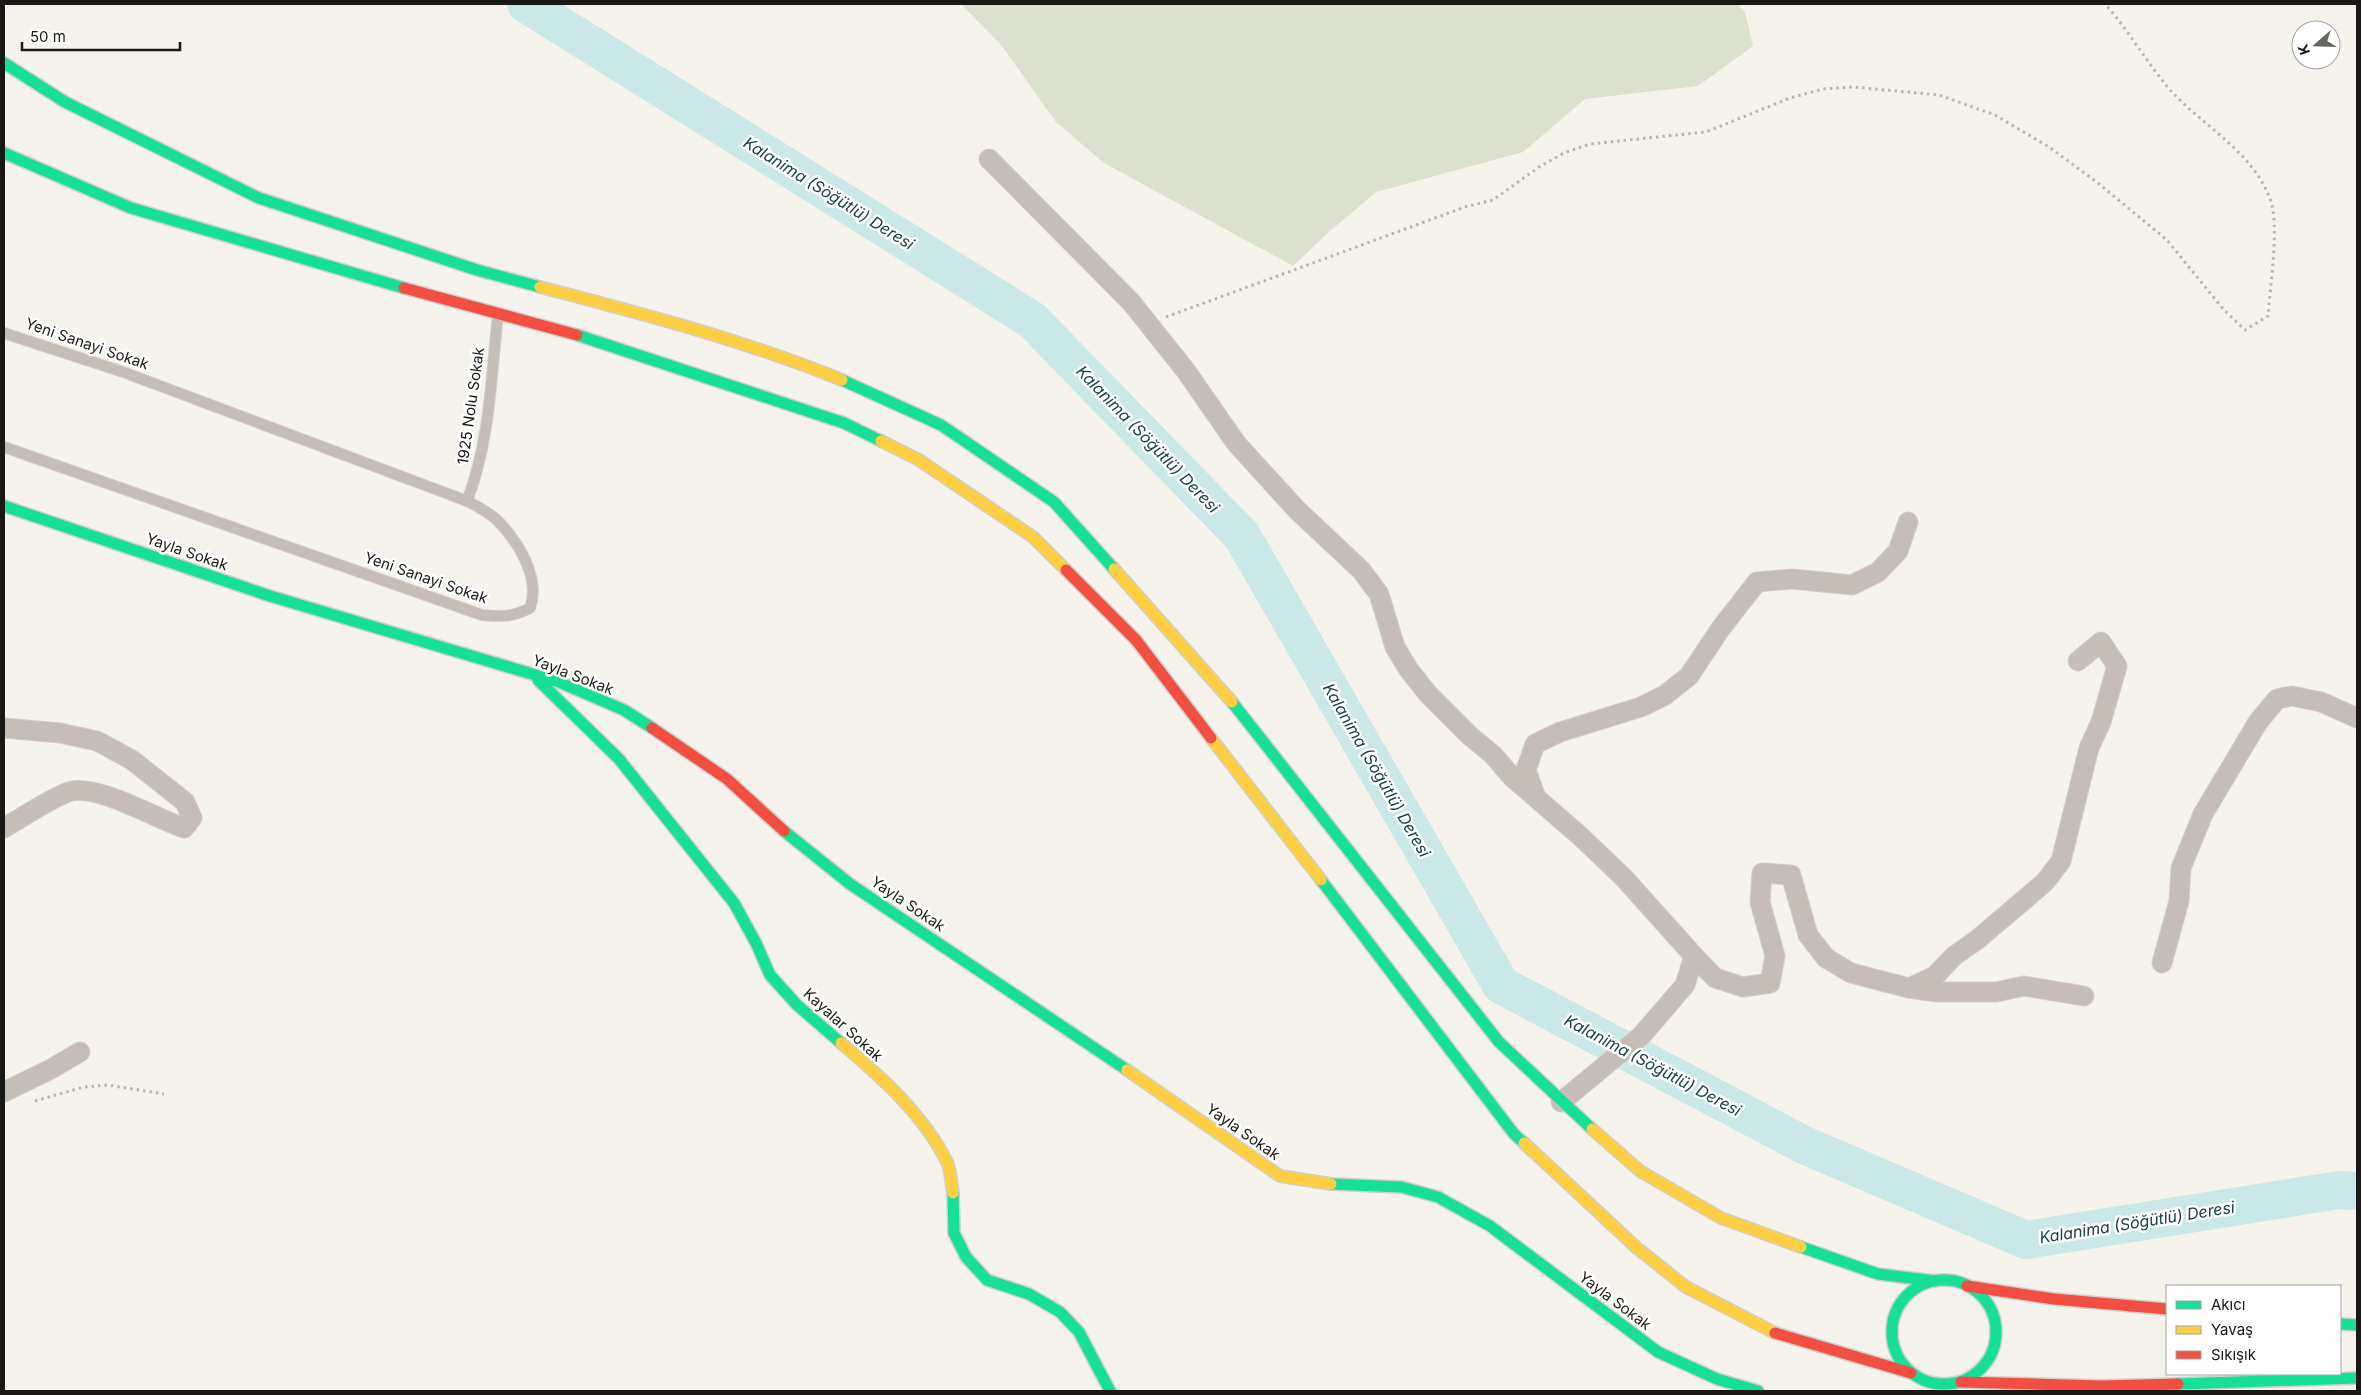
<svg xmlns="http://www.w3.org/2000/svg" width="2361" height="1395" viewBox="0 0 2361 1395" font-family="Inter,sans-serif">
<rect width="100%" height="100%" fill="#f5f3ec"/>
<path fill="#dbe0cf" d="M961,4H1737L1745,12L1753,46L1698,86L1585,99L1523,152L1376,192L1330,231L1293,266L1104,163L1056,122L1002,46Z"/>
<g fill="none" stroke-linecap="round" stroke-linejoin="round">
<path stroke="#c9e8e7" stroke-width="38" d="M526,4L1032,320L1242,536L1501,985L1804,1145L2026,1240L2339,1190L2357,1191"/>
<defs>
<g id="lane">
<path d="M4,333L123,372L467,501C477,506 488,512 497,520C518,541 541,578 530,608C513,617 501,617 482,615L4,447"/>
<path d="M467,501C490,442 491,377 498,315"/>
</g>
<g id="street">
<path d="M989,159L1131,302L1186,371L1236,443L1297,510L1361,570L1379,594L1395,647L1409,670L1428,694L1469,735L1493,755L1513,778L1579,835L1624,878L1694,956L1685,985L1641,1036L1561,1102"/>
<path d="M4,728L60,733L97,741L132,760L185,802L192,818L184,828C157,819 94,782 68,792C46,801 25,816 4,828"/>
<path d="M1535,795L1526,770L1535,744L1560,732L1641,707L1665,695L1689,676L1721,628L1757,582L1792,579L1852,585L1878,572L1898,551L1908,522"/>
<path d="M1694,956L1715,978L1743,987L1770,983L1775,956L1760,902L1762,873L1791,875L1808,935L1826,958L1851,973L1909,988L1935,976L1954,956L1978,939L2045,882L2061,861L2089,748L2101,722L2117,666L2101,642L2078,661"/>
<path d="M2162,963L2179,901L2181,868L2203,814L2258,722L2277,699L2292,696L2321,702L2357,718"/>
<path d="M1909,988L1937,992H1996L2024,986L2084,996"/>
<path d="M4,1092L51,1069L80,1052"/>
</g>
<g id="fast">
<path d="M4,63L65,102L259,198L477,270L540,287"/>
<path d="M4,153L131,208L404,288"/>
<path d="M577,335L844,423L881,441"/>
<path d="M842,380L941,425L1054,502L1114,569"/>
<path d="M4,506L270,596L559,682L624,710L652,728"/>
<path d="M538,680L619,759L734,903L756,943L770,975L797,1005L841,1043"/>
<path d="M1232,702L1499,1042L1592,1129"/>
<path d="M784,831L850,884L1127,1070"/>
<path d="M1321,880L1514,1134L1524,1143"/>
<path d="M1331,1184L1401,1187L1438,1197L1490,1226L1658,1352L1717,1379L1758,1391"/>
<path d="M953,1193L954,1233L966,1257L987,1280L1029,1294L1060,1312L1079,1332L1110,1391"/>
<path d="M1801,1247L1878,1274L1935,1281"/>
<circle cx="1944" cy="1332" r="52"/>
<path d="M2340,1324L2357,1325"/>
<path d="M2178,1384L2357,1378"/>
</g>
<g id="slow">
<path d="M540,287C643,314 744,340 842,380"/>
<path d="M881,441L919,460L1033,537L1066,570"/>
<path d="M1114,569L1232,702"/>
<path d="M1211,738L1321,880"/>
<path d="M841,1043C880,1076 924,1115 947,1162C951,1171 951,1183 953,1193"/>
<path d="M1127,1070L1280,1176L1331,1184"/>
<path d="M1592,1129L1640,1171L1721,1218L1801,1247"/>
<path d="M1524,1143L1637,1248L1686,1287L1775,1333"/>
</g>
<g id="jam">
<path d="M404,288L577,335"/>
<path d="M1066,570L1136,640L1211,738"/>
<path d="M652,728L727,779L784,831"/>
<path d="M1967,1286L2054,1299L2167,1309"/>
<path d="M1775,1333L1911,1373"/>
<path d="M1961,1382L2101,1386L2178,1384"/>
</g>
</defs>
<use href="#lane" stroke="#d1cfca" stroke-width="12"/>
<use href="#street" stroke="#d1cfca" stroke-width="21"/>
<use href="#fast" stroke="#d1cfca" stroke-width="14"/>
<use href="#slow" stroke="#d1cfca" stroke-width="14"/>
<use href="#jam" stroke="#d1cfca" stroke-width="14"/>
<g stroke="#bbb5af" stroke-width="3" stroke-dasharray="2.5 4" stroke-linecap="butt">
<path d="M1166,317L1465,207L1493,200L1539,167L1564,153L1590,144L1706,132L1790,98L1823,89L1853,87L1939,95L1995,115L2049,147L2098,183L2167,240L2224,310L2245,330L2268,316C2270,287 2280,224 2270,199C2253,152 2203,126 2171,91C2147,63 2129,31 2105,4"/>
<path d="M35,1101L84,1087L108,1085L164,1094"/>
</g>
<use href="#lane" stroke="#c6bdb6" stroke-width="10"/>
<use href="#street" stroke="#c6bdb6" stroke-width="19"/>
<use href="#fast" stroke="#16e098" stroke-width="11"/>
<use href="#slow" stroke="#ffcf43" stroke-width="11"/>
<use href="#jam" stroke="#f24e42" stroke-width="11"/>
</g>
<g text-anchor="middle" stroke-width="5" stroke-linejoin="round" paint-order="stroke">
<g font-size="15" fill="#191814" stroke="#fff">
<text transform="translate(87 344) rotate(19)" y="5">Yeni Sanayi Sokak</text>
<text transform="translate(471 406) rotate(-82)" y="5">1925 Nolu Sokak</text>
<text transform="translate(187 552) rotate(19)" y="5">Yayla Sokak</text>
<text transform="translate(426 578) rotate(19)" y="5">Yeni Sanayi Sokak</text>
<text transform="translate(573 675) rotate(21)" y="5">Yayla Sokak</text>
<text transform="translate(908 904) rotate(34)" y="5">Yayla Sokak</text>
<text transform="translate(843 1025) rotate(42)" y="5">Kayalar Sokak</text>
<text transform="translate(1243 1132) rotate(35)" y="5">Yayla Sokak</text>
<text transform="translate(1615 1301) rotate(37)" y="5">Yayla Sokak</text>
</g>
<g font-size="16" font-style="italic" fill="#174242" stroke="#fff">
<text transform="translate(829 193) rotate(32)" y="6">Kalanima (Söğütlü) Deresi</text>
<text transform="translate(1148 439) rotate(46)" y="6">Kalanima (Söğütlü) Deresi</text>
<text transform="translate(1377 770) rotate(60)" y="6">Kalanima (Söğütlü) Deresi</text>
<text transform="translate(1653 1065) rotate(28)" y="6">Kalanima (Söğütlü) Deresi</text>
<text transform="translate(2137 1222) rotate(-9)" y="6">Kalanima (Söğütlü) Deresi</text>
</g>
</g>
<rect width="2361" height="1395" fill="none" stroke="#191814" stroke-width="10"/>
<rect x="2166" y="1285" width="175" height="90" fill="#ffffff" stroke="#a3a3a1"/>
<rect x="2176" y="1301" width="25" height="8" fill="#16e098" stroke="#a3a3a1"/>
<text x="2211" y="1310" font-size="15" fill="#191814">Akıcı</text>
<rect x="2176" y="1326" width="25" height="8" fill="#ffcf43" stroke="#a3a3a1"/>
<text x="2211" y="1335" font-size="15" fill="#191814">Yavaş</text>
<rect x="2176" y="1351" width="25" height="8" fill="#f24e42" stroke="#a3a3a1"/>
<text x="2211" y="1360" font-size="15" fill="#191814">Sıkışık</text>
<g transform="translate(2316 45) rotate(250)"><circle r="24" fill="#ffffff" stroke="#a3a3a1"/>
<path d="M0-4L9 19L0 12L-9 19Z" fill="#666560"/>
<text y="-8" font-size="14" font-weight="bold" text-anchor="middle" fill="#191814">K</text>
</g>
<path d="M22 42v8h158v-8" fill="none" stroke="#191814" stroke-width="2.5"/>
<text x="30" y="42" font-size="15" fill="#191814" stroke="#ffffff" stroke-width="4" paint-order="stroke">50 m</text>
</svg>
